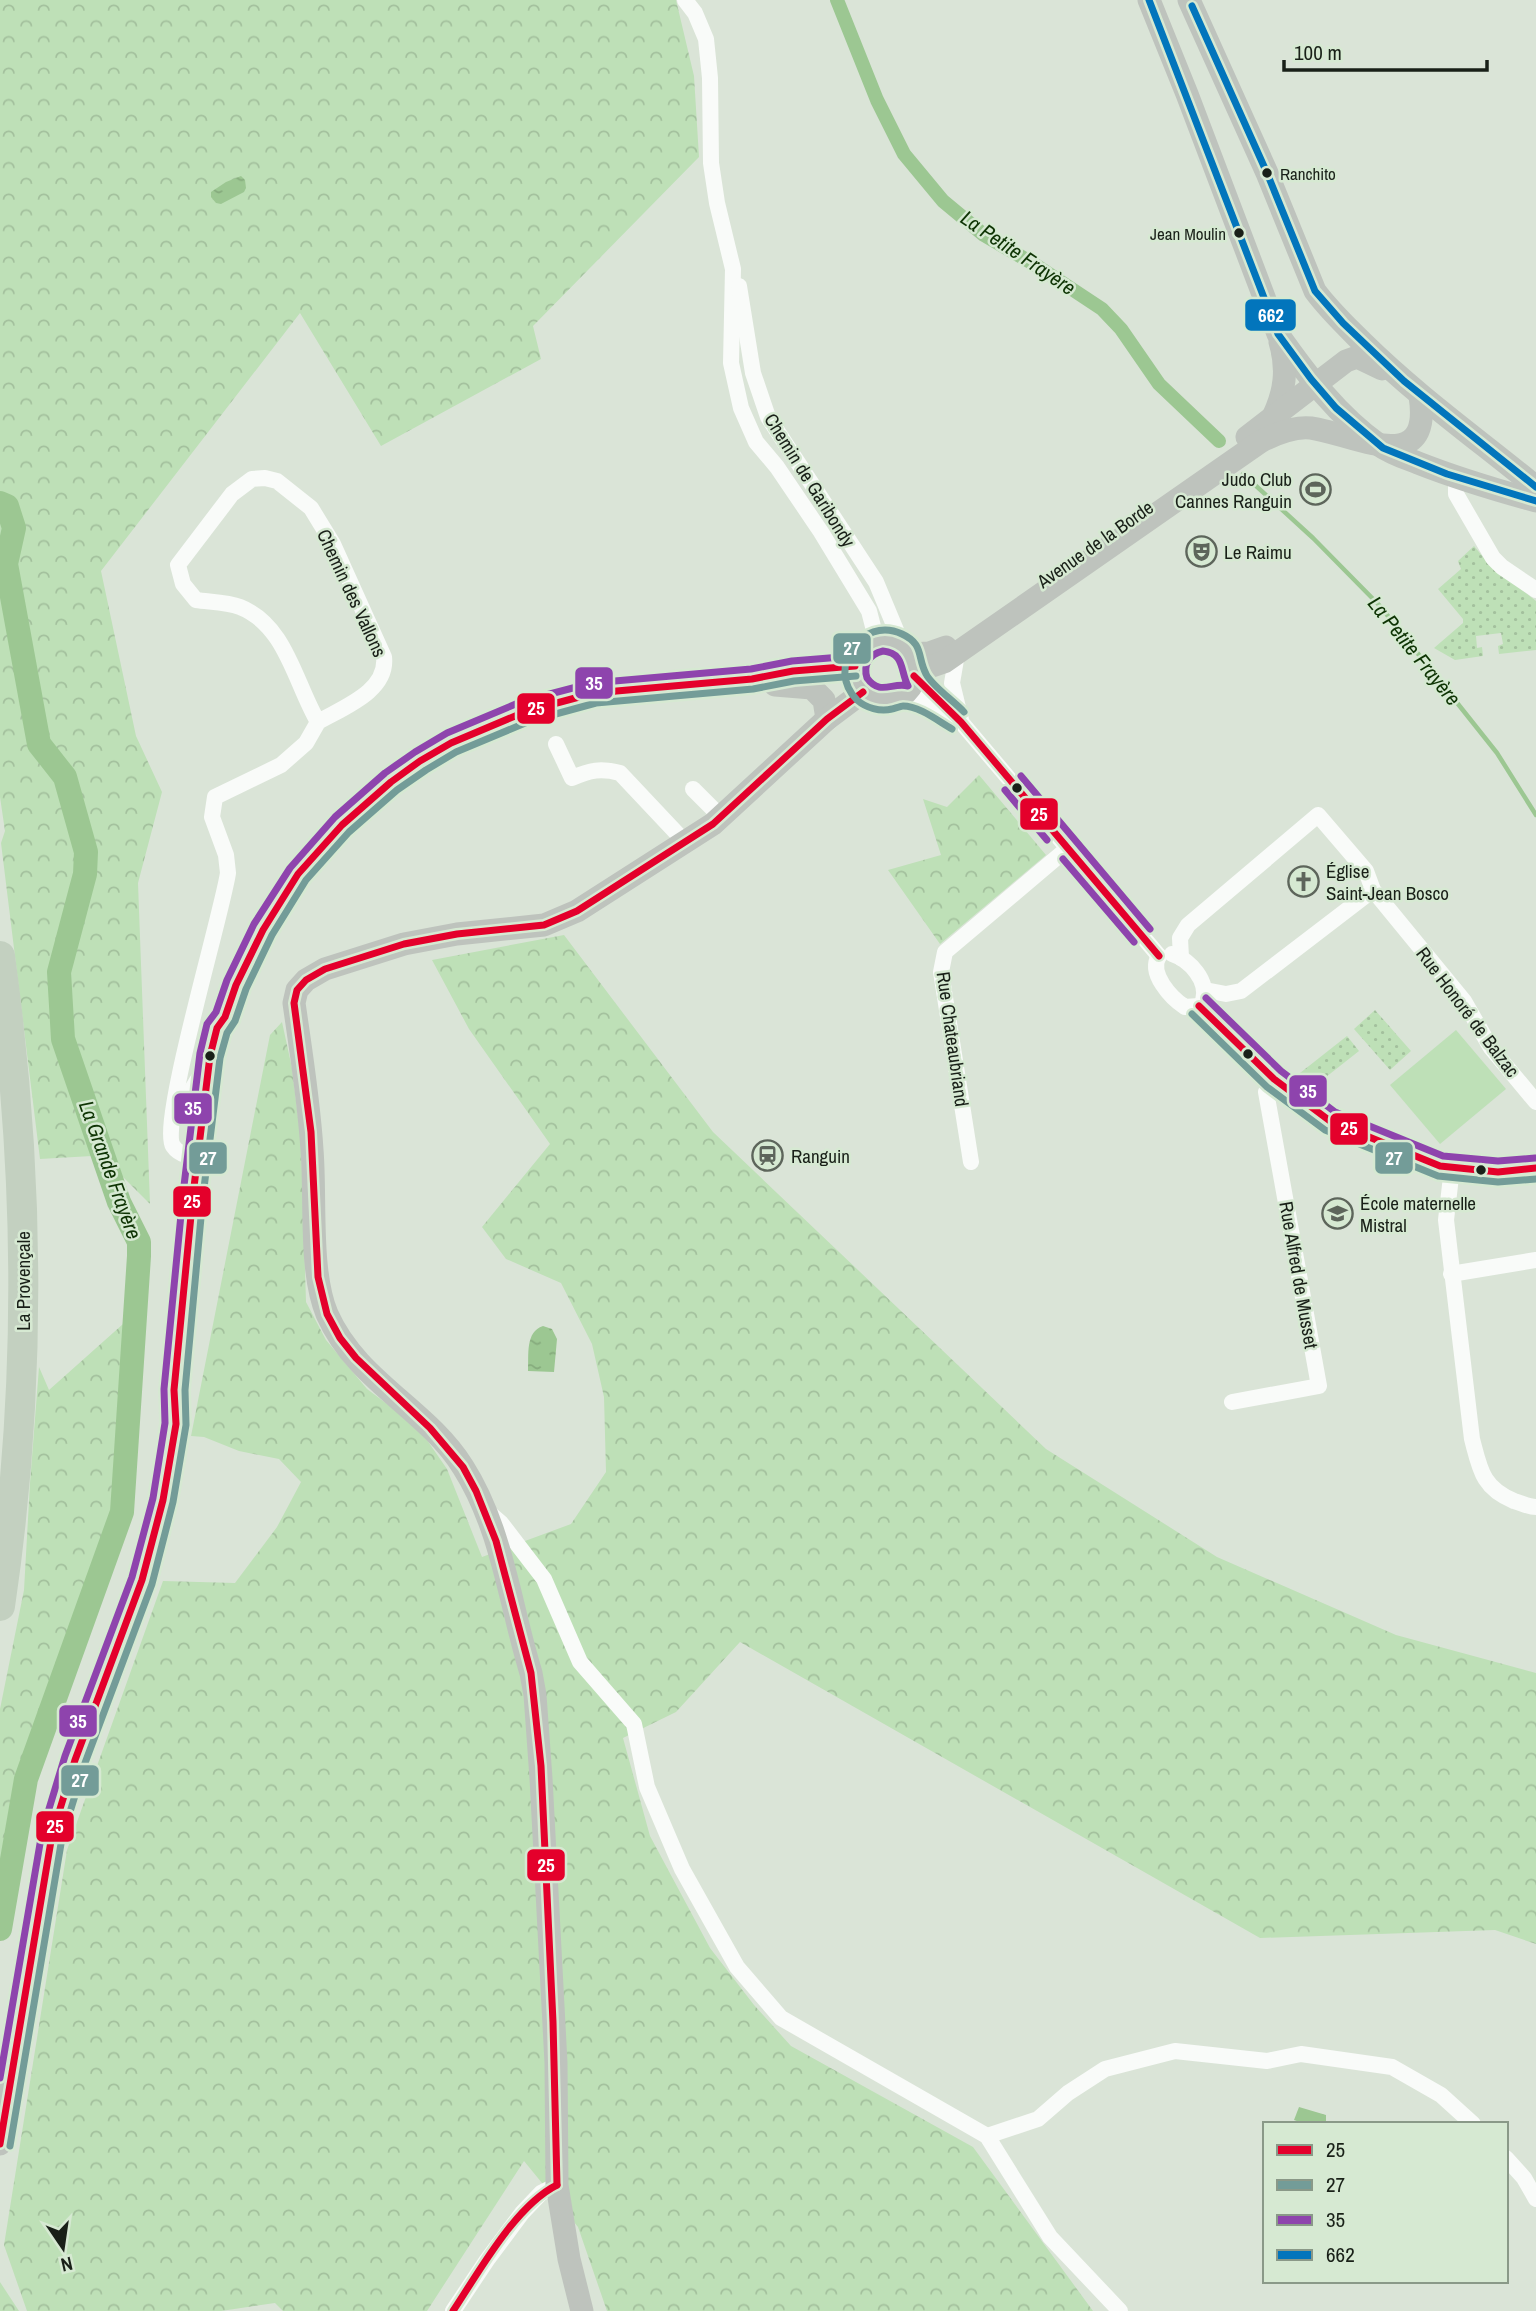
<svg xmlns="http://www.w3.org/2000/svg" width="1536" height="2311" viewBox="0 0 1536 2311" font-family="'Archivo Narrow',sans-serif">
<defs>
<pattern id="grass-dots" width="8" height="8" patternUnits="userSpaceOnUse" patternTransform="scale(1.75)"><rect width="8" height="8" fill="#bee0b7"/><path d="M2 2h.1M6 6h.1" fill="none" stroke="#a3c09d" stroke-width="1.8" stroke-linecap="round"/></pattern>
<pattern id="forest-crowns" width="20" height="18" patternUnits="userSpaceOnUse" patternTransform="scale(1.75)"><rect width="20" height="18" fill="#bee0b7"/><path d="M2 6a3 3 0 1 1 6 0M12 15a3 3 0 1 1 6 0" fill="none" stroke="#a3c09d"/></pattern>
<pattern id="water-ripples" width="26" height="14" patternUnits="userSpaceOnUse" patternTransform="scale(1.75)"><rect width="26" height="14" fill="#9cc792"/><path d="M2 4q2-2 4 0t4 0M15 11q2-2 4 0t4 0" fill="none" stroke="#86ab7d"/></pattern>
</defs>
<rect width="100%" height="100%" fill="#dae4d7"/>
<g fill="url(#grass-dots)">
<path d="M1474,546L1488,563L1536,601V650L1499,654L1498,646L1503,644L1501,633L1476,636L1477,648L1482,647L1483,656L1455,660L1434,648L1463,623V619L1438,589L1461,569L1458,561Z"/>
<path d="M1375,1010L1411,1051L1390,1070L1354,1029Z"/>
<path d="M1347,1036L1359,1051L1312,1088L1300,1073Z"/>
</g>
<g fill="url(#forest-crowns)">
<path d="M0,0H676L694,76L699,157L533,326L541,359L381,446L300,313L101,571L136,736L162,792L138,883L150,1204L115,1169L92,1156L40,1159L1,843L5,831L0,797Z"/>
<path d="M979,775L1046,855L940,944L888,870L941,855L923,799L947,807Z"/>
<path d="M564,935L713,1132L1046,1449L1217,1557L1396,1635L1536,1673V1944L1495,1930L1260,1938L740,1642L676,1712L623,1738L650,1836L710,1948L754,2005L791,2046L973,2147L1093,2311H607L578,2227L524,2161L427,2311H283L275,2303L221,2311H27L4,2245L67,1850L163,1581L235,1583L277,1527L301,1482L279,1459L239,1451L204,1437L191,1436L270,1035L282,1022L292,1068L301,1142L306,1302L326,1340L367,1389L418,1427L447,1469L482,1557L571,1524L606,1472L604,1397L592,1344L561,1283L506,1259L482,1227L550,1144L469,1029L432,960Z"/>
<path d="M132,1316L110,1527L13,1806L0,1882V1709L24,1590L30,1483L39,1367L49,1390Z"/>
<path d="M0,2282L19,2311H0Z"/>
</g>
<path fill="#bee0b7" d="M1456,1030L1506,1089L1440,1144L1390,1085Z"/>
<g fill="url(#water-ripples)">
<path d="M241,176L245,180L246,188L244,192L221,204L216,203L211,197V192L226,182Z"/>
<path d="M543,1326L552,1329L557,1339L554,1372L528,1371C529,1355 525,1332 543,1326Z"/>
<path d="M1299,2107L1326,2115V2124H1305L1294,2120Z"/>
</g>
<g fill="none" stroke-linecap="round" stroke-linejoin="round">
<path stroke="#9cc792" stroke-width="4.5" d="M1243,474L1313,538L1380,606L1497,753L1536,815"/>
<path stroke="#9cc792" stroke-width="14" d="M837,0L877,100L904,154L943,201L984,235L1037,266L1102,309L1121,329L1159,384L1219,441"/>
<path stroke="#9cc792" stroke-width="24" d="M0,503L7,506L14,528L6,564L39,744L65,777L86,852L85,874L59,972L63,1039L119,1202L139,1242V1256L122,1512L26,1779L0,1929"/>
<g stroke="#f9fbf9" stroke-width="16">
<path d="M685,0L695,13L706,39L710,78L711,163L717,203L733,269L731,363L741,408L756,442L777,467L821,532L869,611L877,642"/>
<path d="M739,286L753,373L768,417L876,582L896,630L893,642"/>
<path d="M1456,477V494L1493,558L1502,567L1536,590"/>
<path d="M957,654L952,683L961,720"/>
<path d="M914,676L961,722L1159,956"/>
<path d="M902,695L922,701L941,711"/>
<path d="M556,744L572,778C590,770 601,768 620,773L685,842"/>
<path d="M693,789L721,817"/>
<path d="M1172,954C1190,960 1209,981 1203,1001"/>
<path d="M1159,956C1148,973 1171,998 1185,1007L1199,1006"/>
<path d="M1181,958L1180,938L1188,925L1318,815L1366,871L1373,890L1464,1001L1491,1048L1536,1102"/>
<path d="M1205,990L1226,994L1241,991L1373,890"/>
<path d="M1199,1006L1274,1079L1330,1121L1440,1166L1498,1172L1536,1168"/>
<path d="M174,1119L198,1079"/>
<path d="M212,1159C198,1157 181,1158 173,1146C159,1124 222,914 228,873L226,855L212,817L215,797L281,765L306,743L318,722C295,683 286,625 240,607C227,602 209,602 196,600L183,584L178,565L232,494L252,479L265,478L277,481L311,508L333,544L384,657C388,691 344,707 318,722"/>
<path d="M971,1162L941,972L945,952L1068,848"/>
<path d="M1452,1168L1446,1220L1472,1439C1480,1469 1482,1488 1514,1501C1522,1503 1528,1507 1536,1507"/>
<path d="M1451,1274L1536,1260"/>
<path d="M1232,1402L1319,1386L1266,1092L1274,1079"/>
<path d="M486,1510L501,1523L544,1579L580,1662L634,1724L647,1787L682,1869L737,1967L781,2018L987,2136L1050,2237L1120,2311"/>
<path d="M987,2136L1038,2119L1068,2093L1105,2069L1175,2051L1267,2061L1301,2054L1392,2067L1441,2095L1473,2124"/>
<path d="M1506,2158L1524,2178L1536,2199"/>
<path d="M453,2311L487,2260L522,2213L541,2193L557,2185"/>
</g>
<g stroke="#bec3bd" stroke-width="23">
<path d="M1149,0L1187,94L1278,334C1306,374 1338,416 1379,445C1390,453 1405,458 1418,463C1456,478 1496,490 1536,501"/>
<path d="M1189,0L1267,173L1315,291C1329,310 1345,325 1362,342C1418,397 1476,438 1536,487"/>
<path d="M1273,417C1285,392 1288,369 1280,342"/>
<path d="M1247,437L1346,361L1357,357L1382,369"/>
<circle cx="885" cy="671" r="30"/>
<path d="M910,654L929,653L946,647"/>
<path d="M915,672L944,662L1260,442C1275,434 1293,426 1311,428C1353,434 1433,479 1420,396"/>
<path d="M775,685L812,688L824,700L827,719"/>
<path d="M176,1424L174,1390L193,1195L210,1056L217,1028L225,1017L236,985L263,930L298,874L314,856L365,804L413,766L451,743L527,711L594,693L752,679L793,671L855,666"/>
<path d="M0,2144L41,1891L52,1835L75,1760L147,1563L163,1500L179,1412"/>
<path d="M582,2311L569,2259L557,2185L556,2063L541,1778L535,1695L531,1673C510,1605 502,1528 463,1467C426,1408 357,1382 327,1314C309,1271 316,1198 312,1150C309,1101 301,1052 294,1003L297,990L306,980L325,969L404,944L457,934L544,925L577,911L713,824L827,719L863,692"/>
</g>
<path stroke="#c3d0c0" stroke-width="30" d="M0,956C30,1172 32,1390 0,1606"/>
<defs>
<g id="bus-1">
<path d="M914,676L961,722L1159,956"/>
<path d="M1199,1006L1274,1079L1330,1121L1440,1166L1498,1172L1536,1168"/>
<path d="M0,2144L52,1835L75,1760L142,1580L163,1500L176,1424L174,1390L193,1195L210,1056L217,1028L225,1017L236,985L263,930L298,874L342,825L391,782L420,761L451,743L527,711L594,693L752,679L793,671L855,666"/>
<path d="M557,2185L553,2022L541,1766L531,1673L496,1541L476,1491L463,1467L430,1428L356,1358L340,1338L327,1314L318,1277L311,1132L294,1003L297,990L306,980L325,969L404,944L457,934L544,925L577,911L713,824L827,719L863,692"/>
<path d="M453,2311C479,2272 515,2206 557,2185"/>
</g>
<g id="bus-2">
<path d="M952,729C938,721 919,706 903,706C901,706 893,709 892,709C880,712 866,708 857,700C825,668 862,615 902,634C924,644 917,657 926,674C932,686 954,701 964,712"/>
<path d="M1192,1014L1267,1087L1325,1130L1438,1176L1498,1182L1536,1179"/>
<path d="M10,2146L62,1838L85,1763L152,1584L173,1502L186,1425L185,1390L203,1196L220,1058L227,1033L235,1021L246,989L272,935L306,880L349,832L397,790L426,770L456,752L530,721L596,703L753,689L794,681L856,676"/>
</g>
<g id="bus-3">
<path d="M883,651C905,653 900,671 908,686C892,682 880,696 867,678C863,665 869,654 883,651Z"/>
<path d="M1021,776L1150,929"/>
<path d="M1005,790L1047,840"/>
<path d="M1063,859L1134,942"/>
<path d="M1206,998L1281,1071L1335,1112L1443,1156L1498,1161L1535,1158"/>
<path d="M0,2078L42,1832L65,1756L132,1577L153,1498L165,1423L164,1389L183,1194L200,1053L207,1024L216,1012L227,980L254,924L290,868L335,817L385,773L415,752L447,733L523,701L592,683L751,669L792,661L854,656"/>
</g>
<g id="bus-4">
<path d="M1149,0L1278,334L1311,379L1336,408L1383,448L1447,474L1536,501"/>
<path d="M1192,6L1267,173L1315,291L1343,323L1404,381L1536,487"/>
</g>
</defs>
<use href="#bus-1" stroke="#d6e9d2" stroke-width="12"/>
<use href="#bus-2" stroke="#d6e9d2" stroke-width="12"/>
<use href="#bus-3" stroke="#d6e9d2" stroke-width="12"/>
<use href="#bus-4" stroke="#d6e9d2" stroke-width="12"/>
<use href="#bus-1" stroke="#e4002b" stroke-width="7"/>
<use href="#bus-2" stroke="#739c98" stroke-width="7"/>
<use href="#bus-3" stroke="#8e44ad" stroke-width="7"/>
<use href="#bus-4" stroke="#0275bc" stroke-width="7"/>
</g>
<defs>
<symbol id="stadium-ring" viewBox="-11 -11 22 22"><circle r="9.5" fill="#d6e9d2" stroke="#5d655b" stroke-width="1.5"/><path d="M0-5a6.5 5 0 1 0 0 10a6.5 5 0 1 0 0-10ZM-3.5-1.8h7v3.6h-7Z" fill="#5d655b"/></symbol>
<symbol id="theatre-ring" viewBox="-11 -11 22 22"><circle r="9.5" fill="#d6e9d2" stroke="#5d655b" stroke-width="1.5"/><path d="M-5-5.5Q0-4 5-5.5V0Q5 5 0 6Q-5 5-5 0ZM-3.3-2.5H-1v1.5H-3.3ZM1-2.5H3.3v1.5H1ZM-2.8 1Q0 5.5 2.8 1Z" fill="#5d655b"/></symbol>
<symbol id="church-ring" viewBox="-11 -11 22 22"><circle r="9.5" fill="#d6e9d2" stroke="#5d655b" stroke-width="1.5"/><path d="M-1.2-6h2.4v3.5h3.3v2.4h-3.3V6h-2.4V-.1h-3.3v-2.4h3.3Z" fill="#5d655b"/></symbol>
<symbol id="station-ring" viewBox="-11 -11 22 22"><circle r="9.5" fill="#d6e9d2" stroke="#5d655b" stroke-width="1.5"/><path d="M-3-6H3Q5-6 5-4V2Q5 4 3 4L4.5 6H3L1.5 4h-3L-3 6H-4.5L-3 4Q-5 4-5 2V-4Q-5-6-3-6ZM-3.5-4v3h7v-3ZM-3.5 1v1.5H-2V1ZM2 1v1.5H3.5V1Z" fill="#5d655b"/></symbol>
<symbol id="school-ring" viewBox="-11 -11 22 22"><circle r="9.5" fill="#d6e9d2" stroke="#5d655b" stroke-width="1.5"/><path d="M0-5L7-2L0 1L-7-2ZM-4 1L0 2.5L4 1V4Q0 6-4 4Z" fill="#5d655b"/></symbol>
</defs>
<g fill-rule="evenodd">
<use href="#stadium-ring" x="1298" y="472" width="35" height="35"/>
<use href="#theatre-ring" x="1184" y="534" width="35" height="35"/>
<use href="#church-ring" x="1286" y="864" width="35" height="35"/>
<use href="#station-ring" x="750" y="1138" width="35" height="35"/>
<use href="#school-ring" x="1320" y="1196" width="35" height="35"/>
</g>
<g fill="#192018" stroke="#d6e9d2" stroke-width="2.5">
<circle cx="1267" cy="173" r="6"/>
<circle cx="1239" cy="233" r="6"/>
<circle cx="1017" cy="788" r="6"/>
<circle cx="1248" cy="1054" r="6"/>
<circle cx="210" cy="1056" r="6"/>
<circle cx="1481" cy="1170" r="6"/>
</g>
<g text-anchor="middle" stroke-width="5" stroke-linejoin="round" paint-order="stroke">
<g font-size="17" fill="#192018" stroke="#d6e9d2" text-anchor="start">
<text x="1280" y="180">Ranchito</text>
<text x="1226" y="240" text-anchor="end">Jean Moulin</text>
</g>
<g font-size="19" fill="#192018" stroke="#d6e9d2" text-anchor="start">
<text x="1292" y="486" text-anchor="end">Judo Club<tspan x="1292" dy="22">Cannes Ranguin</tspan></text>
<text x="1224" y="559">Le Raimu</text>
<text x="1326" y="878">Église<tspan x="1326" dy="22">Saint-Jean Bosco</tspan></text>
<text x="791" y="1163">Ranguin</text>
<text x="1360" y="1210">École maternelle<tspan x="1360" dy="22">Mistral</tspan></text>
</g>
<g font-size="19" fill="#192018" stroke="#d6e9d2">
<text transform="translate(810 480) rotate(58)" y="7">Chemin de Garibondy</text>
<text transform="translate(1095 544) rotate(-35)" y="7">Avenue de la Borde</text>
<text transform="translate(352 593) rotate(65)" y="7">Chemin des Vallons</text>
<text transform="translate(1468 1012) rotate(53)" y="7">Rue Honoré de Balzac</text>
<text transform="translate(953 1039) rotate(82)" y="7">Rue Chateaubriand</text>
<text transform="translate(1299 1275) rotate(80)" y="7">Rue Alfred de Musset</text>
<text transform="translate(23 1281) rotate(-90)" y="7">La Provençale</text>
</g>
<g font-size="21" font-style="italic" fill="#0e3404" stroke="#d6e9d2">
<text transform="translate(1018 253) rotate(34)" y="7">La Petite Frayère</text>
<text transform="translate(1414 651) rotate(51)" y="7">La Petite Frayère</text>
<text transform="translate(110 1170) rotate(70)" y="7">La Grande Frayère</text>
</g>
</g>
<g stroke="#d6e9d2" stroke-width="2.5">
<rect x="1244" y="298" width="53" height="34" rx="7" fill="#0275bc"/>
<rect x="832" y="632" width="40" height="33" rx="7" fill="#739c98"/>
<rect x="574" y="666" width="40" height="34" rx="7" fill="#8e44ad"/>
<rect x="516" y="692" width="40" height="33" rx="7" fill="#e4002b"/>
<rect x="1019" y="797" width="40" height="34" rx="7" fill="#e4002b"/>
<rect x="1288" y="1074" width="40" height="34" rx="7" fill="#8e44ad"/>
<rect x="173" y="1092" width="40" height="33" rx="7" fill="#8e44ad"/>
<rect x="1329" y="1112" width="40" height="34" rx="7" fill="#e4002b"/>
<rect x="188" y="1141" width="40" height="34" rx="7" fill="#739c98"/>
<rect x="1374" y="1141" width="40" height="34" rx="7" fill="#739c98"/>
<rect x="172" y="1185" width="40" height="33" rx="7" fill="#e4002b"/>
<rect x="58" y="1704" width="40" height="34" rx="7" fill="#8e44ad"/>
<rect x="60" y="1764" width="40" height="33" rx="7" fill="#739c98"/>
<rect x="35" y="1810" width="40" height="33" rx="7" fill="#e4002b"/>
<rect x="526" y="1848" width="40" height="34" rx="7" fill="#e4002b"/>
</g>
<g font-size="19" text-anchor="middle" font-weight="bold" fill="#fff">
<text x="1271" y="322">662</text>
<text x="852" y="655">27</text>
<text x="594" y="690">35</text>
<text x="536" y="715">25</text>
<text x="1039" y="821">25</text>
<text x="1308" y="1098">35</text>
<text x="193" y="1115">35</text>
<text x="1349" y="1135">25</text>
<text x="208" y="1165">27</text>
<text x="1394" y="1165">27</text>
<text x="192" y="1208">25</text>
<text x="78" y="1728">35</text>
<text x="80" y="1787">27</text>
<text x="55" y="1833">25</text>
<text x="546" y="1872">25</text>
</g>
<rect x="1263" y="2122" width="245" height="161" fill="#d6e9d2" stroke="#8a9988" stroke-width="2"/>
<rect x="1277" y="2145" width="35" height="10" fill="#e4002b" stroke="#8a9988" stroke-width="2"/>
<text x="1326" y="2157" font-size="21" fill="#192018">25</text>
<rect x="1277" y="2180" width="35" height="10" fill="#739c98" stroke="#8a9988" stroke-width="2"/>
<text x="1326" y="2192" font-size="21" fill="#192018">27</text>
<rect x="1277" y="2215" width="35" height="10" fill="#8e44ad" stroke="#8a9988" stroke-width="2"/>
<text x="1326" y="2227" font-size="21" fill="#192018">35</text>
<rect x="1277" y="2250" width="35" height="10" fill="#0275bc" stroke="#8a9988" stroke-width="2"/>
<text x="1326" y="2262" font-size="21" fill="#192018">662</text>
<g transform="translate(63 2248) rotate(167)" stroke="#d6e9d2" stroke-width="5" paint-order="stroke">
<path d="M0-5L12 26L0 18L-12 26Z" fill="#192018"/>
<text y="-10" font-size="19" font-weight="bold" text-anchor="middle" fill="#192018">N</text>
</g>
<path d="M1284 60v10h203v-10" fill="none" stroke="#192018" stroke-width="3.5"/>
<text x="1294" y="60" font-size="21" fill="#192018" stroke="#d6e9d2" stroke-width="5" paint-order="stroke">100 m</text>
</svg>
